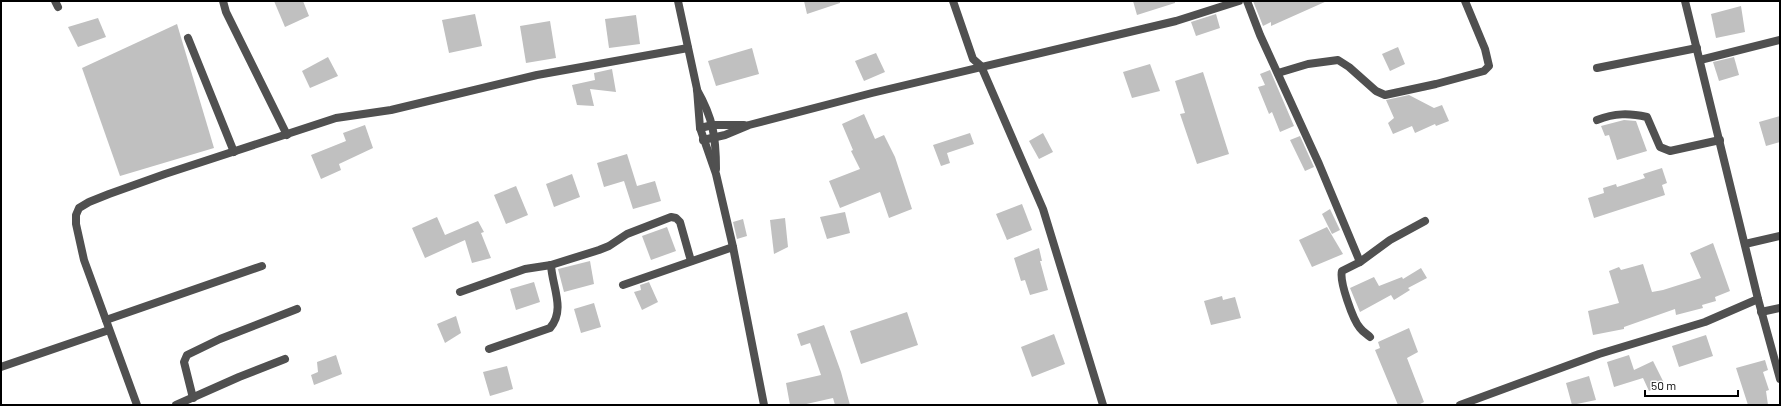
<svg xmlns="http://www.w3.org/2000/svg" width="1781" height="406" viewBox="0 0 1781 406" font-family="Barlow,sans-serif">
<rect width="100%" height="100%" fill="#fff"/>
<g fill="#c0c0c0">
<path d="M274,1H303L309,16L285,27Z"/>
<path d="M804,1H840V3L807,14Z"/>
<path d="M1133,1H1175V3L1137,15Z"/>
<path d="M1253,1H1327L1271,26V22L1263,26Z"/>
<path d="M1741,6L1745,32L1716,38L1711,14Z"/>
<path d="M475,14L482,46L449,53L442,20Z"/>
<path d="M1216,14L1220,28L1196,36L1191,22Z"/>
<path d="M636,15L640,44L609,48L605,19Z"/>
<path d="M98,18L106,37L78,47L68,27Z"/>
<path d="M550,21L556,58L526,63L520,26Z"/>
<path d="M177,24L214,148L120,176L82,68Z"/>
<path d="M1398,47L1405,64L1390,71L1382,54Z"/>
<path d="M752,48L759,74L716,86L708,61Z"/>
<path d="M876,53L885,72L864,81L855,61Z"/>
<path d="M328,57L338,76L310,88L302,71Z"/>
<path d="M1734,57L1739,75L1719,81L1713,62Z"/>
<path d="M1150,64L1160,91L1132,98L1123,72Z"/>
<path d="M612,69L616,92L590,89L594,106L577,105L572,85L595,80L594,73Z"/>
<path d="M1270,70L1294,126L1280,132L1272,112L1269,114L1258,87L1265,85L1260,74Z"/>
<path d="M1203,72L1229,154L1197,164L1180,114L1185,113L1175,81Z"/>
<path d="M1409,95L1434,108L1442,105L1449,121L1436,126L1435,124L1415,133L1412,126L1393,134L1388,123L1394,118L1386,100Z"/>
<path d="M864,114L875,139L884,135L895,157L912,209L889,218L880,192L840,208L829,181L860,169L851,151L853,150L842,124Z"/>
<path d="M1780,116V142L1766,146L1759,122Z"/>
<path d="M1624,120L1636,121L1647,151L1617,160L1609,135L1605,136L1601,126Z"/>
<path d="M365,125L373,148L339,164L341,170L321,179L311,155L346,141L343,133Z"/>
<path d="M970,133L974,144L947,153L950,163L941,166L933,145Z"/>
<path d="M1043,133L1053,152L1039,159L1029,141Z"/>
<path d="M1300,136L1314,167L1305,171L1290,140Z"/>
<path d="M627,154L637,186L655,181L661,201L633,209L624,181L604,187L597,163Z"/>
<path d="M1662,168L1667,183L1662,185L1665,195L1594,218L1588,198L1604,193L1603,188L1616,184L1617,187L1645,178L1643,174Z"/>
<path d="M572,174L580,197L554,207L546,184Z"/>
<path d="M516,186L528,215L506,224L494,195Z"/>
<path d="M1022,204L1032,230L1007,240L996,214Z"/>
<path d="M1330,209L1340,230L1332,234L1322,214Z"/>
<path d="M845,212L850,233L827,239L820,217Z"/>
<path d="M437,217L445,235L478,221L484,232L481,233L491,258L472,263L465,240L425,258L412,228Z"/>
<path d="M785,218L788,247L774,254L770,220Z"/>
<path d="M743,219L747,236L737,239L733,222Z"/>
<path d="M667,227L676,251L651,260L642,236Z"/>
<path d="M1327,227L1343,254L1312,267L1299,240Z"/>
<path d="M1713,243L1730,291L1715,297L1716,301L1702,305L1703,308L1676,315L1675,309L1624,327V329L1593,335L1588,311L1619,303L1609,271L1619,267L1621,270L1643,264L1652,292L1663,290L1701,278L1690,253Z"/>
<path d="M1039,248L1042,261H1040L1048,290L1030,295L1025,280L1021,281L1014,258Z"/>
<path d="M590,261L594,284L564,292L558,269Z"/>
<path d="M1421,268L1427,278L1408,288L1410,290L1394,300L1391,295L1360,312L1350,288L1374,277L1379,286L1402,277L1403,279Z"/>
<path d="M534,282L540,302L516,310L510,289Z"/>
<path d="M649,282L658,302L642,310L634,292L641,290L640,285Z"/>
<path d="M1222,296L1223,300L1235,297L1241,318L1211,325L1204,301Z"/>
<path d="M594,303L601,327L581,333L574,309Z"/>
<path d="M907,312L918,345L861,364L850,331Z"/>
<path d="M456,316L461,333L445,343L437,324Z"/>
<path d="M824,325L841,372L850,405H835L833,398L802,405H790L786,383L821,375L810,343L801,346L797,334Z"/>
<path d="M1409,328L1418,352L1407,358L1424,402L1418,405H1398L1375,350L1380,348L1378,342Z"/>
<path d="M1054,334L1065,364L1032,377L1021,347Z"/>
<path d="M1706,335L1713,356L1679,367L1672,346Z"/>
<path d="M336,355L342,374L314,385L311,375L318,372L317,362Z"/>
<path d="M1629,355L1634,370L1653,361L1664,383L1649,391L1643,378L1614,387L1607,362Z"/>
<path d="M1765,360L1768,370L1763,372L1769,390L1766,391L1768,405H1748L1736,368Z"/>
<path d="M507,366L513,389L490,396L483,372Z"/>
<path d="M1589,376L1596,400L1572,405L1566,383Z"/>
</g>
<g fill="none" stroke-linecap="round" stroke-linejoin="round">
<g stroke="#505050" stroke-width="8">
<path d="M55,1L58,7"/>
<path d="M223,1L226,12L287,135"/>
<path d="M953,1L973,59L981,66L1043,209L1103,405"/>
<path d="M1247,1L1260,35L1319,164L1360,262L1342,271C1339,281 1353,320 1360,328C1363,332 1367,334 1370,337"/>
<path d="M188,38L234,152"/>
<path d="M1700,60L1780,40"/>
<path d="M1597,68L1697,48"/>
<path d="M1278,73L1308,64L1338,60L1349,67L1376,91L1385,95L1436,84L1484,71L1489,66L1485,49L1465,1"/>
<path d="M1597,120C1615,113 1629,113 1647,117L1660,147L1670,151L1720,140"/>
<path d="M700,128L713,125H744"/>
<path d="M703,140L725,135L749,125L872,93L1176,21L1239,1"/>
<path d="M1745,244L1780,236"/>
<path d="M1360,262L1390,240L1425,221"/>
<path d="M623,285L733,247"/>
<path d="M460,292L525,269L551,265L599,250L609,246L627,234L671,217L676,218L680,222L691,261"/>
<path d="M1761,312L1780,308"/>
<path d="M106,320L262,266"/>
<path d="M489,349L550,328C566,310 552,286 551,265"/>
<path d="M1,367L109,330"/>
<path d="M193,398L184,362L187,355L220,339L297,309"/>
<path d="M137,405L84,260L76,224V215L79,208L89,202L109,194L165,174L336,118L391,110L537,75L688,48"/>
<path d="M176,405L239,377L285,359"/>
<path d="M1460,405L1599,354L1705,322L1758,299"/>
</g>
<g stroke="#505050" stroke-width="8">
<path d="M678,1L697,89L700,128L716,174L733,247L764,405"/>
<path d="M1685,1L1758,299L1780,379"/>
<path d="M697,90C713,118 716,137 716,169"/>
</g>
</g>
<rect width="1781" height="406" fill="none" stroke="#000000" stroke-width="4"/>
<path d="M1645 390v6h93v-6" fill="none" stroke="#000000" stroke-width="2"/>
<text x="1651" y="390" font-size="12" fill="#000000" stroke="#ffffff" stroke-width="3" paint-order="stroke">50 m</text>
</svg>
